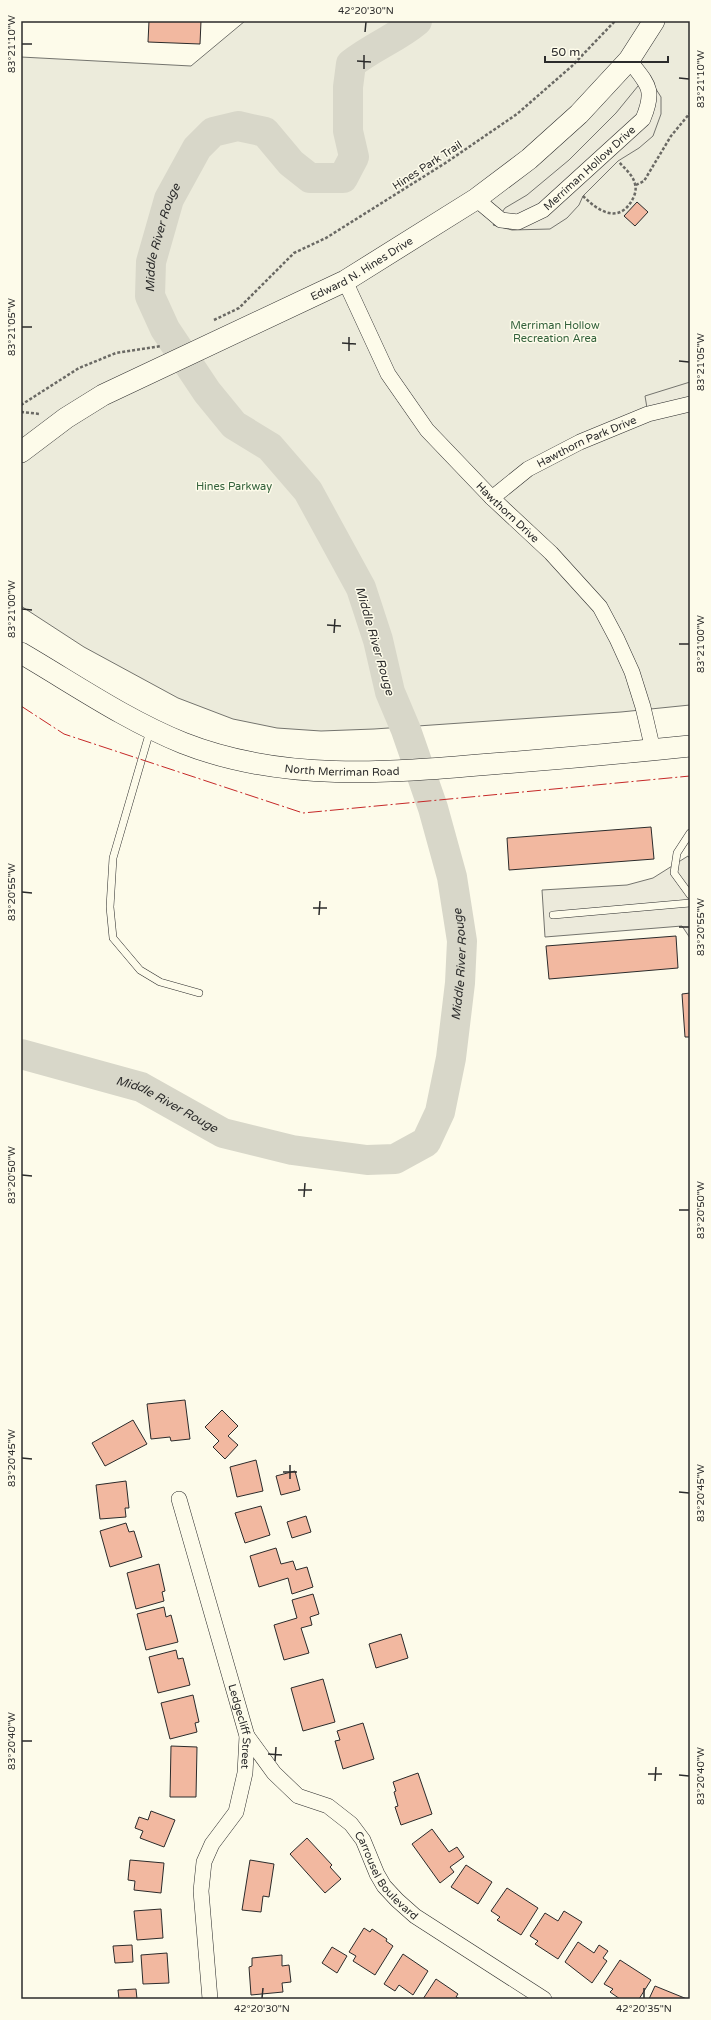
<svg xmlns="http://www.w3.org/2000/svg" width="711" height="2020" viewBox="0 0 711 2020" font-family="'Varela Round',sans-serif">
<rect width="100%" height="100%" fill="#fdfbea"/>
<path fill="#ecebdb" stroke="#74746e" d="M245,21H690V705L621,712L374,729L321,731L277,728L233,719L178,698L84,647L21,606V57L191,66Z"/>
<g fill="#eceadb" stroke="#74746e">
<path d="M647,75L661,97V114L653,136L639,148L618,161L583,196L579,205L567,218L550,229L512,230L493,225L505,208L527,195L569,160L616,113Z"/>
<path d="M690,382V402L648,414L645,396Z"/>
<path d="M688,856L690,859V938L682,926L545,937L542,890L627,885L653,878Z"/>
</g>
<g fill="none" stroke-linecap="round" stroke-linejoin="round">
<path stroke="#d8d7c9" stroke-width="30" id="s1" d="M21,1054L141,1087L223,1133L292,1150L367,1160L395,1159L426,1142L440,1112L451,1058L460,983L462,941L452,877L433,808L406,730L390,692L378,640L361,588L308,491L270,447L234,425L207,392L165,329L150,296L151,262L169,199L197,148L213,132L238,126L265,132L291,163L310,178H343L354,157L348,131V87L351,64C372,47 397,38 417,21"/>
</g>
<g fill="#f2b8a0" stroke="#2b2b2b">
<path d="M149,21H201L200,44L148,42Z"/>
<path d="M637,202L648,212L635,226L624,216Z"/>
<path d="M651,827L654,859L509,870L507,838Z"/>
<path d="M676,936L678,968L549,979L546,946Z"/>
<path d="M690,993V1037H685L682,994Z"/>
<path d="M185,1400L190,1439L171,1441L170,1437L151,1439L147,1404Z"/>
<path d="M222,1410L238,1426L228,1436L238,1445L225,1459L213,1447L219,1441L205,1427Z"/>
<path d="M133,1420L147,1444L105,1466L92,1443Z"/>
<path d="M256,1460L263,1491L237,1497L230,1467Z"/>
<path d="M295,1471L300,1490L281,1495L276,1476Z"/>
<path d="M126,1481L129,1508H125L126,1517L100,1519L96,1485Z"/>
<path d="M261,1506L270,1535L245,1543L235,1513Z"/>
<path d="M306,1516L311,1532L292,1538L287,1522Z"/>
<path d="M126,1523L129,1532L134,1531L142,1557L110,1567L100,1531Z"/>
<path d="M276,1548L281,1564L293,1561L296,1570L307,1567L313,1587L292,1594L288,1578L259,1587L250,1556Z"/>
<path d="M159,1564L165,1591L162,1592L164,1601L136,1609L127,1573Z"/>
<path d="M313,1594L319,1614L310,1617L312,1625L301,1628L309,1653L284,1660L274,1625L297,1618L292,1600Z"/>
<path d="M164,1607L166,1617L171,1615L178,1642L146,1650L137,1614Z"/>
<path d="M401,1634L408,1658L376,1668L369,1644Z"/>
<path d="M176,1650L178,1659L183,1658L190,1685L158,1693L149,1657Z"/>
<path d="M323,1679L335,1722L303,1731L291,1688Z"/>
<path d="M193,1695L199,1722L195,1723L197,1732L170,1739L161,1703Z"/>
<path d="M363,1723L374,1759L343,1769L335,1741L340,1740L337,1731Z"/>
<path d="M171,1746L197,1747L196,1797H170Z"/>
<path d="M418,1773L432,1814L401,1825L395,1807L398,1806L394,1792L396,1791L393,1782Z"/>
<path d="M151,1811L175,1820L164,1847L140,1838L143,1831L135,1828L139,1817L148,1820Z"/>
<path d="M432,1829L449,1852L457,1847L464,1857L450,1867L454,1872L440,1883L412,1844Z"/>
<path d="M307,1838L332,1865L330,1867L341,1879L325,1893L290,1854Z"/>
<path d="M130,1860L164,1863L161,1893L134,1890L135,1881L128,1880Z"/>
<path d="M250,1860L274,1864L269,1897L263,1896L261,1912L242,1910Z"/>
<path d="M466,1865L492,1882L478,1904L451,1887Z"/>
<path d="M507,1888L538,1908L521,1935L497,1920L500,1917L491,1911Z"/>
<path d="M161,1909L163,1938L137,1940L134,1911Z"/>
<path d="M564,1911L582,1922L558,1959L535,1944L538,1941L530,1936L545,1913L558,1921Z"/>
<path d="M364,1928L370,1932L372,1929L387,1939L386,1941L393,1946L375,1975L353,1961L356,1956L349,1952Z"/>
<path d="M578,1942L594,1953L599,1945L608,1951L603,1958L607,1961L592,1983L565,1962Z"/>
<path d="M132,1945L133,1962L115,1963L113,1946Z"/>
<path d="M332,1947L347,1956L337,1973L322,1963Z"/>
<path d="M167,1953L169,1983L143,1984L141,1955Z"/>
<path d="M403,1954L428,1971L413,1995L399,1985L395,1991L384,1984Z"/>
<path d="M282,1955V1966L289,1965L291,1982L282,1983L283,1992L251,1995L249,1967L252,1966V1958Z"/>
<path d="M620,1960L651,1980L639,1999H620L610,1992L613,1989L604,1984Z"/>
<path d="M436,1979L458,1994L456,1997L460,1999H423Z"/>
<path d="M655,1986L687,1999H649Z"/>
<path d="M136,1989L137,1999H119L118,1990Z"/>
</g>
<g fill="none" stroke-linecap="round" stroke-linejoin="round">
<defs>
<g id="lane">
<path d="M150,731L113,858L110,907L113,938L140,970L160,982L199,993"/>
<path d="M690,833L677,853L674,873L690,895"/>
<path d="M553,915L690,903"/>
</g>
<g id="street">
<path id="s2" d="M476,199L501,220L518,222L543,210L643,119C656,88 647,84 629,60"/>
<path id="s3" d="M345,281L388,374L427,430L492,498L551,553L600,607L617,639L632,672L643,707L653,750"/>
<path id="s4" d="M492,498L528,469L580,442L648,414L690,404"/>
<path id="s5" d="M179,1499L247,1736L245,1773L236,1812L212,1844L204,1862L201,1891L210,1999"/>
<path id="s6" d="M247,1736L274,1773L298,1796L328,1806L351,1824L363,1840L377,1874L384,1886L397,1900L415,1916L544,1999"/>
</g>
<g id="secondary">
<path id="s7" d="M21,452L66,418L103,395L345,281L476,199L529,159L579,114L629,60L654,21"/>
<path id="s8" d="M21,653C74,684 126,720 183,743C282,782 387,773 491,764C558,759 624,753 690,746"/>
</g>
</defs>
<use href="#lane" stroke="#2b2b2b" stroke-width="8"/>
<use href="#street" stroke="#2b2b2b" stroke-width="16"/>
<use href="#secondary" stroke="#2b2b2b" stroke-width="22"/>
<g stroke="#6a6964" stroke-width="2.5" stroke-dasharray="3 2" stroke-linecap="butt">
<path d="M636,185L644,181L671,136L690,113"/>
<path d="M583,196C597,210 617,224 631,202C634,197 637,191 635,184C633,175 625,169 619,162"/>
<path d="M214,320L239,308L294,253L326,238L447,162L517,114L572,66L615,21"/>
<path d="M21,405L79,368L116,353L161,346"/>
<path d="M21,412L40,414"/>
</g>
<use href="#lane" stroke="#fdfbea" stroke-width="7"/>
<use href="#street" stroke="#fdfbea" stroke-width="15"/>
<use href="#secondary" stroke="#fdfbea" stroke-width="21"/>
<path stroke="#c62828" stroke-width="1" stroke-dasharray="14 3 2 3" stroke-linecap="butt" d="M21,706L64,734L303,813L690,776"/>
</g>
<path fill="none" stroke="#2b2b2b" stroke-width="1.5" d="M365,32L366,22M22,44H32M357,61L371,62M364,69V55M679,78L689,79M22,327H32M342,343L356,344M349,351V337M679,361L689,362M22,609L32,610M327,625L341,626M334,633L335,619M679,644H689M22,892L32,893M313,908H327M319,915L320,901M679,927H689M22,1175L32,1176M298,1190H312M304,1197L305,1183M679,1210H689M22,1458L32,1459M283,1472H297M290,1479V1465M679,1492L689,1493M22,1741H32M268,1754L282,1755M275,1761L276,1747M648,1774H662M679,1775L689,1776M655,1781L656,1767M262,1998L263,1988M644,1998V1988"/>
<g text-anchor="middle" stroke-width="3" stroke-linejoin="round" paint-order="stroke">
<g font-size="11" fill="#2b2b2b" stroke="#fdfbea">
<text transform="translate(427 165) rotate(-33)" y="4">Hines Park Trail</text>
<text dy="4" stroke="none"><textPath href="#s2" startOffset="140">Merriman Hollow Drive</textPath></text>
<text dy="4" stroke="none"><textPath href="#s7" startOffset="388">Edward N. Hines Drive</textPath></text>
<text dy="4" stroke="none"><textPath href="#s4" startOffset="111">Hawthorn Park Drive</textPath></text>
<text dy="4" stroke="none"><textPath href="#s3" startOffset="286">Hawthorn Drive</textPath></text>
<text dy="4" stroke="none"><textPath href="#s8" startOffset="348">North Merriman Road</textPath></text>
<text dy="4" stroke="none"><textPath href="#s5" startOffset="236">Ledgecliff Street</textPath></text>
<text dy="4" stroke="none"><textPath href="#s6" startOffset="203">Carrousel Boulevard</textPath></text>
</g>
<g font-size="11" fill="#34623c" stroke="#fdfbea">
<text x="555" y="329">Merriman Hollow<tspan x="555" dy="13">Recreation Area</tspan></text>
<text x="234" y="490">Hines Parkway</text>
</g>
<g font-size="12" font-style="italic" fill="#2b2b2b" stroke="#fdfbea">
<text dy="4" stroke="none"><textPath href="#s1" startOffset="1428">Middle River Rouge</textPath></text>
<text transform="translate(375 641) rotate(74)" y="4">Middle River Rouge</text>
<text dy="4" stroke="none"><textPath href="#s1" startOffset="611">Middle River Rouge</textPath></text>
<text dy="4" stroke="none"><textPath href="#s1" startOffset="155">Middle River Rouge</textPath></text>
</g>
</g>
<rect width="711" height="2020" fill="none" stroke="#fdfbea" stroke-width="44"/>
<path d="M545 56v6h123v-6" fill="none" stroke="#2b2b2b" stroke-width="2"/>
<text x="551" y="56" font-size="12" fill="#2b2b2b" stroke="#fdfbea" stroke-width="3" paint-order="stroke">50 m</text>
<rect x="22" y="22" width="667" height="1976" fill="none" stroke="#2b2b2b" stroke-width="1.5"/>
<g font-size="10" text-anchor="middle" fill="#2b2b2b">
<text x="366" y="14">42°20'30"N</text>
<text transform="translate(11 44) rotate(-90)" y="4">83°21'10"W</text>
<text transform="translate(700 79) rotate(-90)" y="4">83°21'10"W</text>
<text transform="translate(11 327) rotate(-90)" y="4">83°21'05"W</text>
<text transform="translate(700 362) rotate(-90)" y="4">83°21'05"W</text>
<text transform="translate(11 609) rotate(-90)" y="4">83°21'00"W</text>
<text transform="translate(700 644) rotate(-90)" y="4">83°21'00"W</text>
<text transform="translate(11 892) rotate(-90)" y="4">83°20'55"W</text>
<text transform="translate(700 927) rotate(-90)" y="4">83°20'55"W</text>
<text transform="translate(11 1175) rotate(-90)" y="4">83°20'50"W</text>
<text transform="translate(700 1210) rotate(-90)" y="4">83°20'50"W</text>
<text transform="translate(11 1458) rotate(-90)" y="4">83°20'45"W</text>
<text transform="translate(700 1493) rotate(-90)" y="4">83°20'45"W</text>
<text transform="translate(11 1741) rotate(-90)" y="4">83°20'40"W</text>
<text transform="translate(700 1776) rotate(-90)" y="4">83°20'40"W</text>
<text x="262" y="2012">42°20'30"N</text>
<text x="644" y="2012">42°20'35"N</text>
</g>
</svg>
